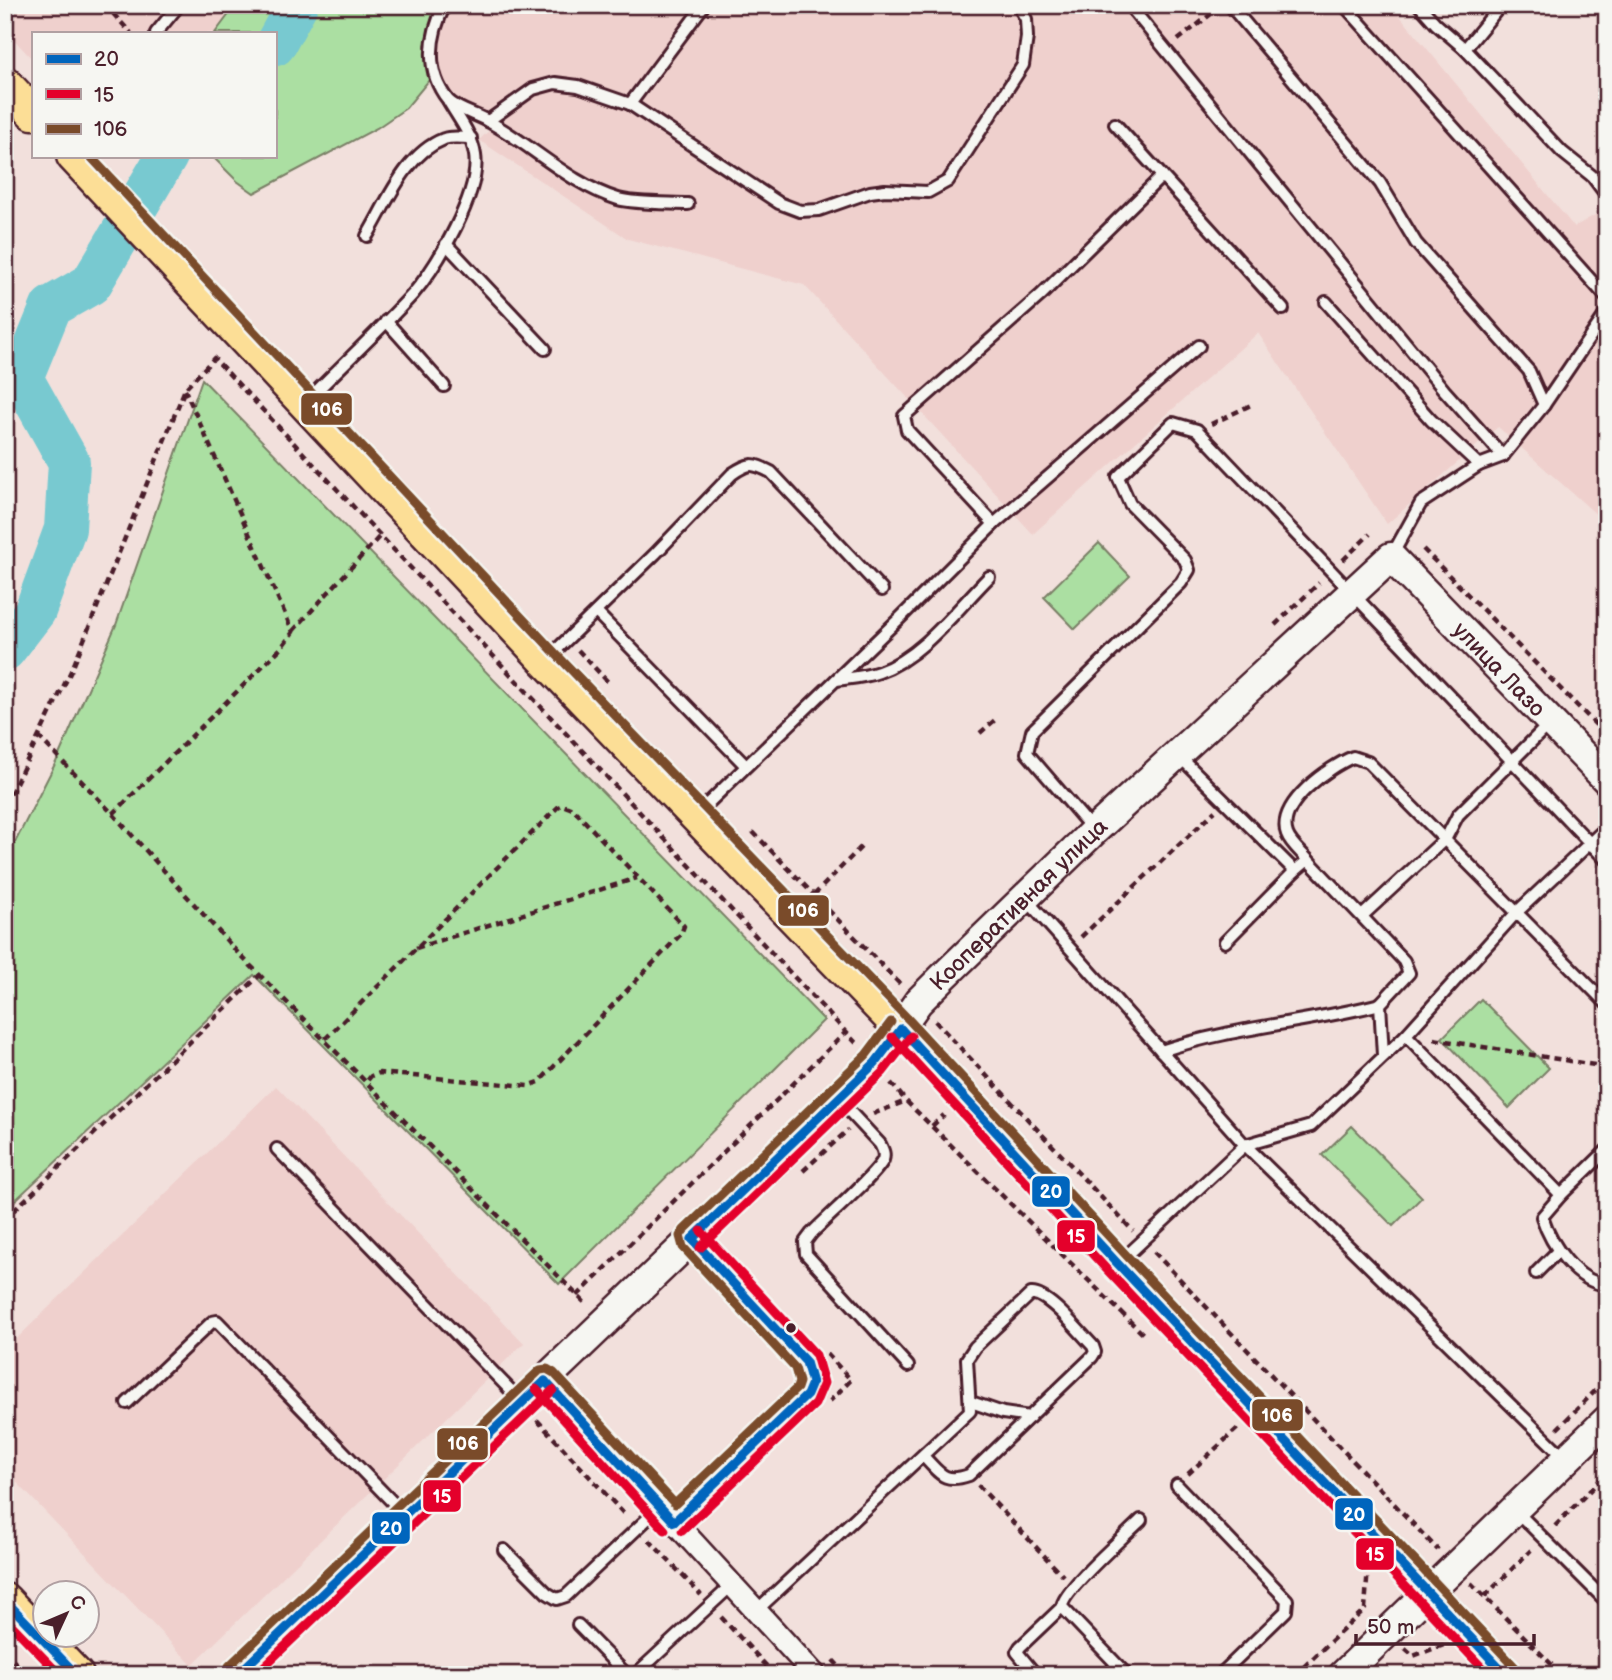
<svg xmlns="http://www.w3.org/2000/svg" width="1612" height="1680" viewBox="0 0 1612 1680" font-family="'Balsamiq Sans',sans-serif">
<rect width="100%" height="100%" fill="#f2e0dc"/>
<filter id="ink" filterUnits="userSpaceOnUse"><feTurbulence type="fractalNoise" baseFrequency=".0143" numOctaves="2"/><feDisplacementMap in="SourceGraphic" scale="14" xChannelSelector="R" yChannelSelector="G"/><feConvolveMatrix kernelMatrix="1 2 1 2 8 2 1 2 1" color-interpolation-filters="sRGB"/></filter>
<g filter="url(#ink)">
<g fill="#efd0cd">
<path d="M5,5H236L215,33H33V60L5,30Z"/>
<path d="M439,5H1391L1574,227L1607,208V524L1498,427L1387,524L1258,333L1033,534L804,285L628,239L479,140L494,126L430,79L425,45Z"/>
<path d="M276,1086L524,1343L192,1665L5,1470V1350Z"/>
</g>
<g fill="#abdfa2" stroke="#7a7f66" stroke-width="2">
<path d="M236,5H439L425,45L430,79L406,108L377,128L254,193L237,181L212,156H275V33H215Z"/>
<path d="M202,379L824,1020L559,1284L254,975L5,1210V862L56,762L116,625Z"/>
<path d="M1099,543L1130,576L1075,629L1044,597Z"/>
<path d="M1481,999L1549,1068L1509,1108L1442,1038Z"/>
<path d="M1352,1126L1422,1197L1393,1226L1322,1155Z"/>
</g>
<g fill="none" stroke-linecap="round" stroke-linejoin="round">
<g stroke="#78c9d0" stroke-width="42">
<path d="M275,45L297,5"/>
<path d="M5,650L35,611L65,529L69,462L22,378L51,307L91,284L167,156"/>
</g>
<defs>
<g id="service">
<path d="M445,5C429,36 425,71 448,100C456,109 475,114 486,120C530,143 569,184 618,199C635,204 669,203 688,204"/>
<path d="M1129,5L1444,390L1503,456"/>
<path d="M1230,5L1380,183L1416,243L1529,371L1544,405"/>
<path d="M1344,5L1607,298"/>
<path d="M1419,5L1436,24L1465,49"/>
<path d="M1501,5L1465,49L1562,152L1592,176L1607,196"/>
<path d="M156,33L179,5"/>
<path d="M630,104L704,5"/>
<path d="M488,121L533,89L555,83L578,86L630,104L779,203L800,211L819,210L870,192L885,190L928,192L948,181L1023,65L1027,37L1026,19L1018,5"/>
<path d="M1115,124L1283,309"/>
<path d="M367,236C387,203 405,154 444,139C451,136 463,138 471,138"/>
<path d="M446,244L545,349"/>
<path d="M1326,302L1431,420L1479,465"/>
<path d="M386,321L444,386"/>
<path d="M307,401C342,365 379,331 413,294C437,266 481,192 475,155C472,135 459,119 449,102"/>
<path d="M994,524L907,430L904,416L1041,295L1162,176"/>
<path d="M1391,557L1421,503L1479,465L1503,456L1544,405L1607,312"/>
<path d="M596,612L746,766"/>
<path d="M548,658L655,554L732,474C750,462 752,463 771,472L882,590"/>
<path d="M836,680C850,678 866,677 879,672C922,657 957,609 989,577"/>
<path d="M1179,756L1295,871L1308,860L1404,961L1409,973L1380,1004L1383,1055"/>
<path d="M697,814L901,617L994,524L1199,346"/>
<path d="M1094,831L1027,753L1032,731L1181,583L1189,570L1185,560L1130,504L1118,477L1173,423L1197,430L1607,861"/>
<path d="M1308,860C1301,852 1290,843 1287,834C1276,804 1329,767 1353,757L1368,762L1607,1004"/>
<path d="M1026,899L1245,1145L1566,1459"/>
<path d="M1362,916L1446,838L1458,815L1549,724"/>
<path d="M1225,942L1295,871"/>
<path d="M1406,1035L1561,1195L1607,1150"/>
<path d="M1161,1051C1232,1027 1308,1023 1380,1004"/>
<path d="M838,1099L880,1144C883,1150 885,1154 883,1160C876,1175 825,1219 811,1234L805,1242L806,1254L908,1366"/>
<path d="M277,1149L520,1400"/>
<path d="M1561,1195L1542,1217C1551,1245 1576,1282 1607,1285"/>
<path d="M1120,1262L1245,1145L1311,1126L1406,1035L1517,912L1607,827"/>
<path d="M1536,1273L1558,1251"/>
<path d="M971,1402L1003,1413L1030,1417"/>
<path d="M127,1403L212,1322L217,1321L403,1513"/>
<path d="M1177,1485L1287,1600L1286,1611L1220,1675"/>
<path d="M1515,1510L1607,1602"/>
<path d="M504,1550L547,1593L557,1599L566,1596L660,1507"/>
<path d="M756,1611L970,1411L967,1359L975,1347L1031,1294C1048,1292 1080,1333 1093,1346L1095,1352L1092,1357L969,1475C943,1484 940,1473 923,1456"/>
<path d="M578,1625L627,1675"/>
<path d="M635,1675L732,1585"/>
<path d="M1036,1675L1017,1652L1020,1647L1062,1607"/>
<path d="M1107,1675L1117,1665"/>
<path d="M1127,1675L1062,1607C1062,1591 1126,1535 1141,1520"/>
</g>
<g id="minor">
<path d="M545,1381L815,1675"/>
<path d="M674,1522L807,1395L812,1383L806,1362L692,1239"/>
</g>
<g id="secondary">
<path id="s1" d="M237,1675L875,1063L918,1002L943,977L1094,831L1391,557L1607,780"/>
<path d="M1343,1675L1607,1420"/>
</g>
<g id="primary">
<path d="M5,83L33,113"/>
<path d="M73,156L546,661L901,1029L1118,1264L1506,1675"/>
<path d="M5,1600L77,1675"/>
</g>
</defs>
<use href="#service" stroke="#4a1f2b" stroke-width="16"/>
<use href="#minor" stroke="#4a1f2b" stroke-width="26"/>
<use href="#secondary" stroke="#4a1f2b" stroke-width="33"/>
<use href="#primary" stroke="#4a1f2b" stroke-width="37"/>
<g stroke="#4a1f2b" stroke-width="4.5" stroke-dasharray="7 5" stroke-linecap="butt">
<path d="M105,5L131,33"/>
<path d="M1178,40L1215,11"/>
<path d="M5,48L13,57"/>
<path d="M5,141L14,150"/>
<path d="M1211,424L1251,405"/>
<path d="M1423,549L1607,736"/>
<path d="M1343,560L1370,534"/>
<path d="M1275,625L1319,583"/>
<path d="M293,631L379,537"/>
<path d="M578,650L608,682"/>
<path d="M980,733L995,720"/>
<path d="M38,736L113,814L238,953L587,1305"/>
<path d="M5,805L73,667L185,389L214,358L858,1045"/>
<path d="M113,814L281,648L293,632L185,390"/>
<path d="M753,832L900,984"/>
<path d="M814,895L862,846"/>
<path d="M1081,937L1215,811"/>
<path d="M416,948L637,878"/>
<path d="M935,1021L1133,1231"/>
<path d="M325,1039L558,807L562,805L573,809L684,926L681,934L539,1082L528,1086L379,1073L371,1076L367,1081"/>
<path d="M1434,1039L1607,1067"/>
<path d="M891,1083L906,1101L1143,1334"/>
<path d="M873,1114L906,1101"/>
<path d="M932,1126L944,1115"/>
<path d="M803,1171L848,1130"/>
<path d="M5,1219L260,975"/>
<path d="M1154,1252L1438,1550"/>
<path d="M577,1296L846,1032"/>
<path d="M827,1354L851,1380L830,1401"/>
<path d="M537,1420L626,1516"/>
<path d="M1557,1429L1607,1379"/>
<path d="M1188,1474L1238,1428"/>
<path d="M978,1485L1063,1576"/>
<path d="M1555,1526L1607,1473"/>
<path d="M649,1540L701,1595"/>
<path d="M1471,1583L1562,1675"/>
<path d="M1485,1596L1531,1550"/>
<path d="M721,1617L775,1675"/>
<path d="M1405,1649L1413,1656L1444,1645"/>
<path d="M5,1652L27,1675"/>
<path d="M833,1660L847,1675"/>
<path d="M1295,1675L1365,1609L1368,1566"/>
</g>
<use href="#service" stroke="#f6f6f2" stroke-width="10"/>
<use href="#minor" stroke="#f6f6f2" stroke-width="21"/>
<use href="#secondary" stroke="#f6f6f2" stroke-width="28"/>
<use href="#primary" stroke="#fcde96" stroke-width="32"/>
<defs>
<g id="bus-1">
<path d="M901,1029L1118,1264L1506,1675"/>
<path d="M692,1239L875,1063L901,1029"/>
<path d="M545,1381L674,1522"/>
<path d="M674,1522L807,1395L812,1383L806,1362L692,1239"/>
<path d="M5,1600L77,1675"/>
<path d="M237,1675L545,1381"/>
</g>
<g id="bus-2">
<path d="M892,1037L1109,1272L1489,1675"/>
<path d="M700,1248L883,1072L911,1036"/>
<path d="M536,1389L665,1530"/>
<path d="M682,1531L815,1404L824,1383L816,1355L701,1231"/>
<path d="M5,1618L60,1675"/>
<path d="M255,1675L553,1390"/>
</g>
<g id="bus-3">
<path d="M90,156L555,653L910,1021L1127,1256L1515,1667"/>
<path d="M229,1666L540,1370L547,1369L554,1373L675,1504L797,1388L799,1382L795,1368L683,1247L680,1236L684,1230L866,1055L891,1022"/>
</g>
</defs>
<use href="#bus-1" stroke="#f6f6f2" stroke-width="14"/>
<use href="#bus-2" stroke="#f6f6f2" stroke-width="14"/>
<use href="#bus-3" stroke="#f6f6f2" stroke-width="14"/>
<use href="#bus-1" stroke="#0065bd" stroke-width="9"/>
<use href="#bus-2" stroke="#e4002b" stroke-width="9"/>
<use href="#bus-3" stroke="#7a4b2a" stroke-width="9"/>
</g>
</g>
<circle fill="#4a1f2b" stroke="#f6f6f2" stroke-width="2.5" cx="791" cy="1328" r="6"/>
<g text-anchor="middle" stroke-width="5" stroke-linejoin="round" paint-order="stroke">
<g font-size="23" fill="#4a1f2b" stroke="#f6f6f2">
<text dy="8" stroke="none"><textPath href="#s1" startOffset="1764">улица Лазо</textPath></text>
<text dy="8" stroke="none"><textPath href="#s1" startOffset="1099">Кооперативная улица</textPath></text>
</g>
</g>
<g stroke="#f6f6f2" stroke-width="2.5">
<rect x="300" y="392" width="53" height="34" rx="7" fill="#7a4b2a"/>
<rect x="777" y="894" width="53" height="33" rx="7" fill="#7a4b2a"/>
<rect x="1031" y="1175" width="40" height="33" rx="7" fill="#0065bd"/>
<rect x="1056" y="1219" width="40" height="34" rx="7" fill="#e4002b"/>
<rect x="1251" y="1398" width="53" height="34" rx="7" fill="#7a4b2a"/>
<rect x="436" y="1427" width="53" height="34" rx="7" fill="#7a4b2a"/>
<rect x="422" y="1479" width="40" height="34" rx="7" fill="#e4002b"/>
<rect x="1334" y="1497" width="40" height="34" rx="7" fill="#0065bd"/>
<rect x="371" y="1511" width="40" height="34" rx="7" fill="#0065bd"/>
<rect x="1355" y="1537" width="40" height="34" rx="7" fill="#e4002b"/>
</g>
<g font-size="19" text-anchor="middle" font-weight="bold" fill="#fff">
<text x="327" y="416">106</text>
<text x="803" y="917">106</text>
<text x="1051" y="1198">20</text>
<text x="1076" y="1243">15</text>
<text x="1277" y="1422">106</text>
<text x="463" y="1450">106</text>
<text x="442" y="1503">15</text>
<text x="1354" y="1521">20</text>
<text x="391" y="1535">20</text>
<text x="1375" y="1561">15</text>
</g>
<rect width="1612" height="1680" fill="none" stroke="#f6f6f2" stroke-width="28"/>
<rect x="14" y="14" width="1584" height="1652" fill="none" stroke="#4a1f2b" stroke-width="2.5" filter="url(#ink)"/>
<rect x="32" y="32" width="245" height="126" fill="#f6f6f2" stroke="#b1a0a2" stroke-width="2"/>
<rect x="46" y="54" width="35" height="10" fill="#0065bd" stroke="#b1a0a2" stroke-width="2"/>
<text x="94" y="66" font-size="21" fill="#4a1f2b">20</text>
<rect x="46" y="89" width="35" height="10" fill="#e4002b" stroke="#b1a0a2" stroke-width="2"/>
<text x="94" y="102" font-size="21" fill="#4a1f2b">15</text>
<rect x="46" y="124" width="35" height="10" fill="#7a4b2a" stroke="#b1a0a2" stroke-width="2"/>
<text x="94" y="136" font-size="21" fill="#4a1f2b">106</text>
<g transform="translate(66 1614) rotate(46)"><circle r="33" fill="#f6f6f2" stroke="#b1a0a2" stroke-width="2"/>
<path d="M0-5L12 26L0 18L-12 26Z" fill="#4a1f2b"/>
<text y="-10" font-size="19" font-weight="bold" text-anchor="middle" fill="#4a1f2b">С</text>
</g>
<path d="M1356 1634v10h178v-10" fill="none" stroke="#4a1f2b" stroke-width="3.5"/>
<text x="1367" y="1634" font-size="21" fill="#4a1f2b" stroke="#f6f6f2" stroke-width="5" paint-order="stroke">50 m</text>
</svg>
